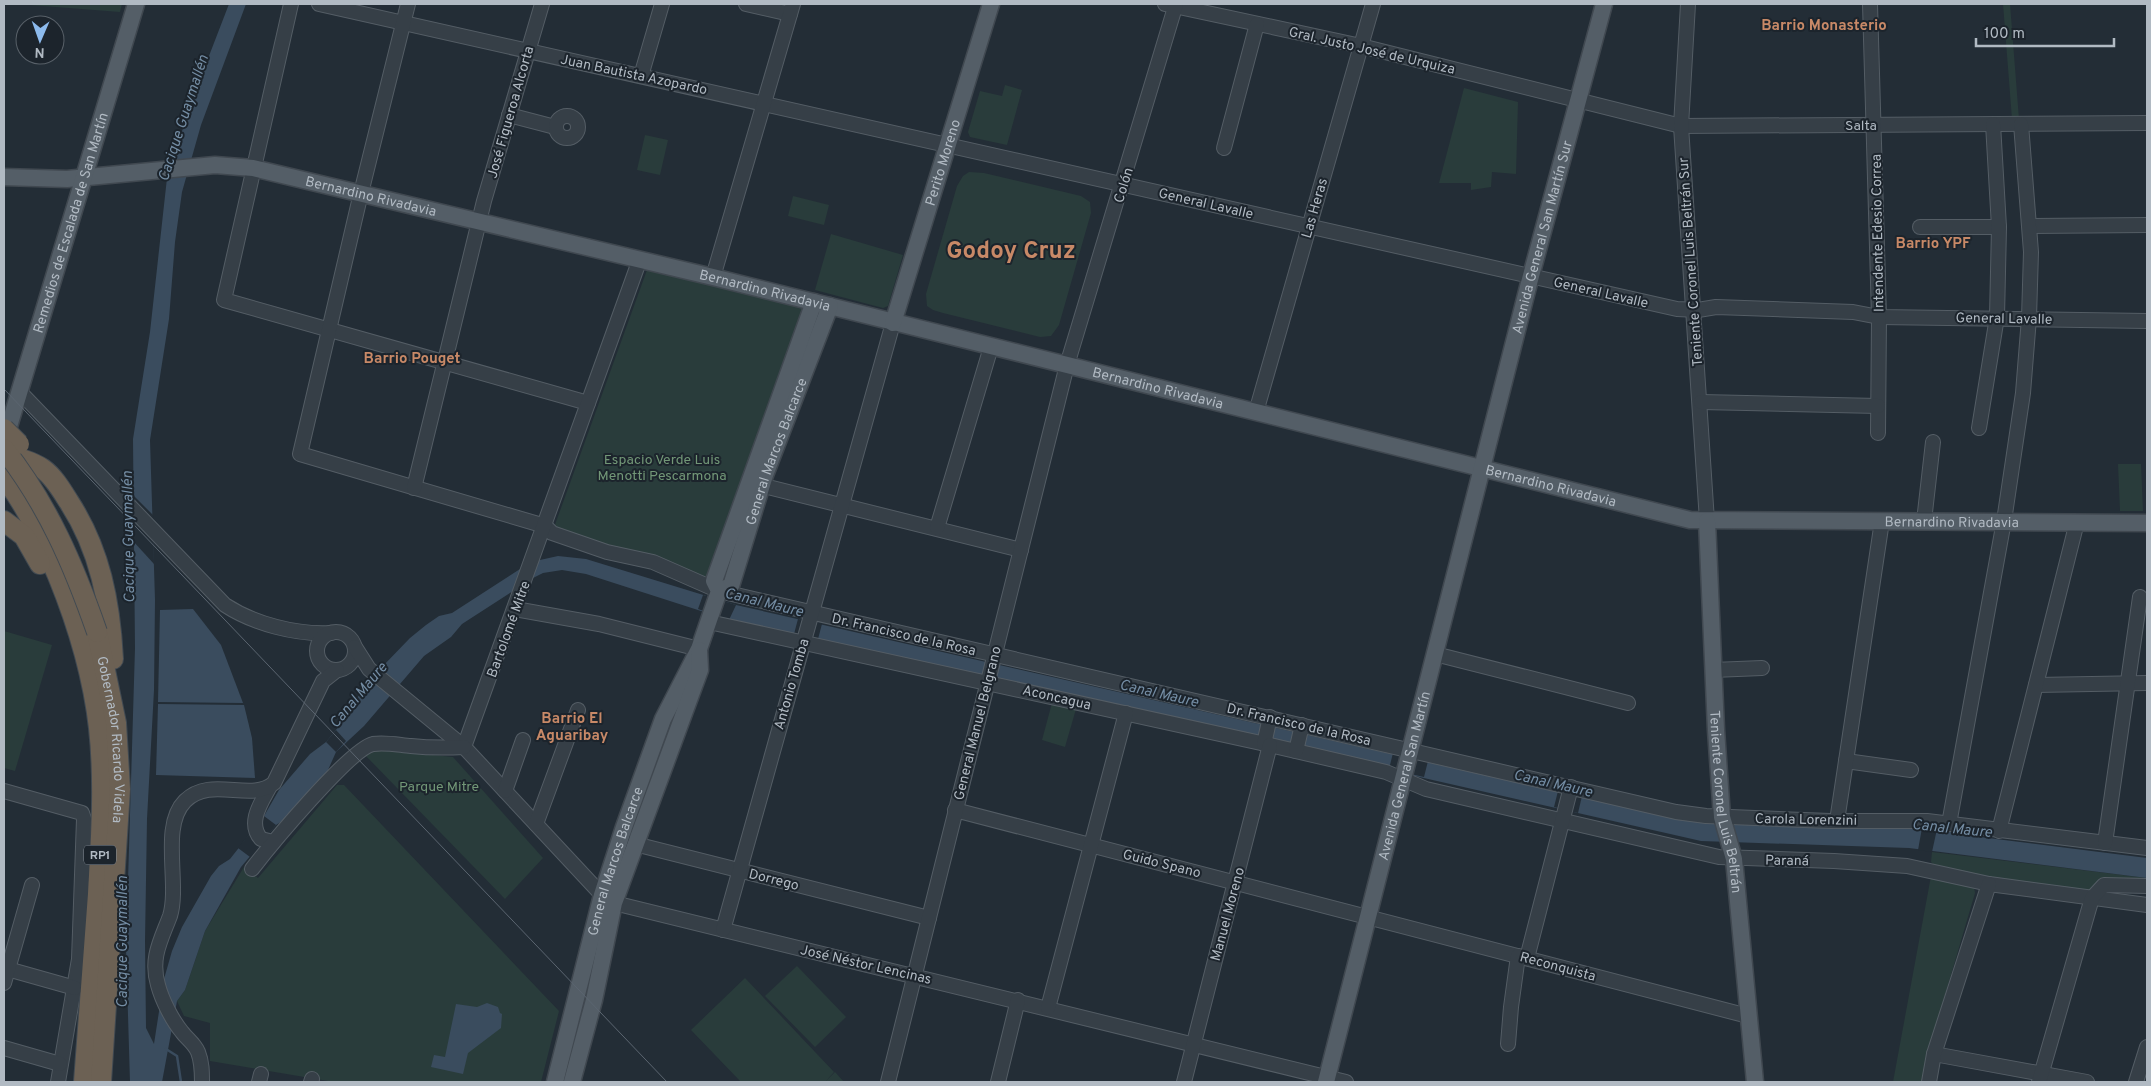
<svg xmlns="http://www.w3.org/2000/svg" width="2151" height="1086" viewBox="0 0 2151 1086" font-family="Overpass,sans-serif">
<rect width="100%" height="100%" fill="#232d36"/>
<g fill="#293c3b">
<path d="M17,4H122L120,12Z"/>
<path d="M2003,4H2010L2019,119H2012Z"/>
<path d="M1005,85L1022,90L1007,145L970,137L968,132L980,91L1002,96Z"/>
<path d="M1464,88L1518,102L1516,174L1492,172L1491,187L1471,190V183H1439Z"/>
<path d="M645,135L668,140L660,175L637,170Z"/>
<path d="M969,172L984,173L1081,196L1090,202L1091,213L1059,325L1051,336L1040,337L943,313L933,310L927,306L926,294L957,186L963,176Z"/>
<path d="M793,196L829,205L824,225L788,216Z"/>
<path d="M831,234L903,255L888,306L883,308L815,290Z"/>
<path d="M647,270L807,307L706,586L552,533Z"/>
<path d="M2118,464H2141L2143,511H2120Z"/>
<path d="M4,631L52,645L15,771L4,768Z"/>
<path d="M1052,703L1076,709L1065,747L1042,740Z"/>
<path d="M375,749L453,757L543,858L505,899L364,754Z"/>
<path d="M337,785H344L559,1011L541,1082H334L210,1061V1023L184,1016L177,1001L185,990L205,931L244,867L258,878Z"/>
<path d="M1932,852L2147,878V884C2127,886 2106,891 2086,891C2035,890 1984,875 1934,865L1931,862Z"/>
<path d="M1931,876L1974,887L1975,893L1931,1043L1923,1082H1893Z"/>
<path d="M797,966L846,1017L815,1047L765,996Z"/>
<path d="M745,978L834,1072L826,1081L835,1072L844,1082H741L691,1030Z"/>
</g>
<g fill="#3a4c5e">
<path d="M229,4H246L201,125L182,192L175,242L169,319L150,440L155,600L154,690L147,819L145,941L146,1028L154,1044L164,979L172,951L182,927L211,876L219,866L230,859L264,816L279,790L310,754L326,742L340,725L348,709L382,667L410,638L426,625L439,616L452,613L531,562L558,556L586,559L736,605L1668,817L1937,829L1980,837L2147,858V878L1909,848L1701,841L729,620L586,574L562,570L543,573L533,578L462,624L451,637L424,656L364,726L336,752L328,770L289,817L276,825L241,867L205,931L185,990L177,1001L162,1082H130L126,948L135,648L133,439L150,332L167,178L192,100Z"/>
<path d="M193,609L221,645L243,703L158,702L160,610Z"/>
<path d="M158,704L244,705L252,738L255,778L156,775Z"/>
<path d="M487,1003L498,1007L500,1013L502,1014L501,1028L468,1053L463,1074L431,1067L434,1055L445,1057L456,1004L477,1007Z"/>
</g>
<g fill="#232d36">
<path d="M132,494L153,515L154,564L133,541Z"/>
<path d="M703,595L736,605L729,620L698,609Z"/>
<path d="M798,619L822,624L818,639L794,634Z"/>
<path d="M336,730L346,741L336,752L326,742Z"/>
<path d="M1393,753L1428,761L1424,777L1389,769Z"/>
<path d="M1558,791L1582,796L1578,813L1554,807Z"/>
<path d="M264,816L276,825L250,857L238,848Z"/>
<path d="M1922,828L1937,829L1932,852L1918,850Z"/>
</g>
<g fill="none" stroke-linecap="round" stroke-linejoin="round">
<path stroke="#3a4c5e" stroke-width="2.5" d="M166,1049L177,1056L181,1082"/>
<defs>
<g id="minor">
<path d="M291,4L224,300L588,403"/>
<path d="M319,4L1677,309L1698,310L1716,307L1853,312L1879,317L2147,321"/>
<path d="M408,4L361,193L300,454L545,526L552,533L607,552L653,562L719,591L1676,812L1706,816L1830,821H1927L2147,848"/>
<path d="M746,4L790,14"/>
<path d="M1165,4L1361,46L1681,126L2147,123"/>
<path d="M1688,4L1681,126L1707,521"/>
<path d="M1870,4L1879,317L1878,433"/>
<path d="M641,76L662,4"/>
<path d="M509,115L555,127"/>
<circle cx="567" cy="127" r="11"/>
<path d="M1224,148L1257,24"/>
<path d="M2031,226L2147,225"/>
<path d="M1920,227H1999"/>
<path d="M713,277L793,4"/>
<path d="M20,392L225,605C254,624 297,635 331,633"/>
<path d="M1701,402L1878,406"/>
<path d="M1256,412L1373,4"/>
<path d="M1979,428L1997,317L1999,227L1993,124"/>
<path d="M752,483L1021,550"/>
<path d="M414,488L484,201L542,4"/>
<path d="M1924,521L1933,442"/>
<path d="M937,528L991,347"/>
<path d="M515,609L599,624L699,649"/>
<path d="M709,622L1270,745L1386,772L1426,789L1719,857L1834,861L1907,866L1989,884L2147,905"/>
<circle cx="336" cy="651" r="19"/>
<path d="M355,647L369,669L464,747L602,895L614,903L1346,1082"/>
<path d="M1435,654L1628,703"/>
<path d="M1713,670L1762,668"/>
<path d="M2036,685L2147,683"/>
<path d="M1264,744L1270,717"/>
<path d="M464,747L640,259"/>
<path d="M1296,751L1302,725"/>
<path d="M1846,761L1911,770"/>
<path d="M269,788C261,803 247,823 261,839L273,842"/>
<path d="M4,791L82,813L84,819L79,959L58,1082"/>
<path d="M505,791L523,740"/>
<path d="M955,810L1748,1016"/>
<path d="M1837,821L1882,521"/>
<path d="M536,824L578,710"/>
<path d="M1949,824L2004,521L2023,393L2029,318L2031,252L2021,124"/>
<path d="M1999,831L2077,522"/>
<path d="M627,842L929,918"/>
<path d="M2105,843L2140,597"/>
<path d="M252,869C269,847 350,749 373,744C385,742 399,745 411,746C429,748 446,748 464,747"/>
<path d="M723,930L893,323"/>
<path d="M1527,958L1571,787"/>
<path d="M4,968L75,988"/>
<path d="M4,983L32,885"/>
<path d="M1048,1008L1126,713"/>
<path d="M1508,1044L1511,1007L1518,956"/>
<path d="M4,1048L60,1064"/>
<path d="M1934,1054L2087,1082"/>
<path d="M202,1082C202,1072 202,1062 198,1052C194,1043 187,1039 182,1032C172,1020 162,1000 158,985C150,958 161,940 170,916C180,884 160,826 185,801C211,775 251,803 274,783L323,681L337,670"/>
<path d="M259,1082L261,1074"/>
<path d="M311,1082L312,1079"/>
<path d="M888,1082L1067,365L1176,4"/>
<path d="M998,1082L1018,1000"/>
<path d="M1184,1082L1270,745"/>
<path d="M1929,1082L1934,1054L1989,884"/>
<path d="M2039,1082L2092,898L2104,885L2147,886"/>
<path d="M2136,1082L2147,1047"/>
</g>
<g id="major">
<path id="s1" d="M4,177L67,179L215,165L253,168L713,277L1690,520L2147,523"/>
<path id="s2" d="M893,323L991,4"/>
<path id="s3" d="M4,443L136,4"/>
<path id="s4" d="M1707,521L1716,730L1722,817L1734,859L1755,1082"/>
<path id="s5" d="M719,591L731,586L765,475L830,306"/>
<path id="s6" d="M555,1082L602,895L624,827L663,719L699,649L719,591L714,581L814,302"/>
<path d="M572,1082L594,1000L614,903L700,670L699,650"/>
<path id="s7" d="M1326,1082L1528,287L1604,4"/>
</g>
<g id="highway">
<path d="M4,455C18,458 31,461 43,469C54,477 62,491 69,502C100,550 110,602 113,659"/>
<path d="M4,477C27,507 43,541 58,576C78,625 93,675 99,728C105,783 101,839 98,894C93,957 89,1020 84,1082"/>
<path d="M4,521L24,536L40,564"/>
<path id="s8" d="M97,632L116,723L120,789L101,1082"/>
</g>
</defs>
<use href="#minor" stroke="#545d65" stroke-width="16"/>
<use href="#major" stroke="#404850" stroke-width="19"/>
<use href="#highway" stroke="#414a52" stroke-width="22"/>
<use href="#minor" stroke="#363f47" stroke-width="14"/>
<use href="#major" stroke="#545e67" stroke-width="16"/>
<use href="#highway" stroke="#6c6154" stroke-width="20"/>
<path stroke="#5b6570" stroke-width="1" d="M4,389L667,1082"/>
<defs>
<g id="highway-bridge">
<path d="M4,429L19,444"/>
<path d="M4,449C48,505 74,566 97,632"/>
</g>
</defs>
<use href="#highway-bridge" stroke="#414a52" stroke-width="22" stroke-linecap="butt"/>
<use href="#highway-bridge" stroke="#6c6154" stroke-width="20"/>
</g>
<g text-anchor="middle" stroke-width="4" stroke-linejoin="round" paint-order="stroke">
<rect fill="#1c242c" stroke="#848d96" stroke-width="1" x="84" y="845.5" width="32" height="19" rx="4"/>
<g font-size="12" font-weight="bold" fill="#b1bac3">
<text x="100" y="859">RP1</text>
</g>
<g font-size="14" fill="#b1bac3" stroke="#1c242c">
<text transform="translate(1372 50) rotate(13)" y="5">Gral. Justo José de Urquiza</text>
<text transform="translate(634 74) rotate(12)" y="5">Juan Bautista Azopardo</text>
<text transform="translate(510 112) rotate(-74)" y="5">José Figueroa Alcorta</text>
<text x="1861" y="130">Salta</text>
<text dy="5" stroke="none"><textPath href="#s2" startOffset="168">Perito Moreno</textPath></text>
<text transform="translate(1123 185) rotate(-73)" y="5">Colón</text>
<text dy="5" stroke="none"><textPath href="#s1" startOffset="371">Bernardino Rivadavia</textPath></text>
<text transform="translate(1206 203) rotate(13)" y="5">General Lavalle</text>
<text transform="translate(1314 208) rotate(-74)" y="5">Las Heras</text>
<text dy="5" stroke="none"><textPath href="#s3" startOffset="230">Remedios de Escalada de San Martín</textPath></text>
<text transform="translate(1877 233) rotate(-91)" y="5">Intendente Edesio Correa</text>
<text dy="5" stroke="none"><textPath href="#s7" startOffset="872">Avenida General San Martín Sur</textPath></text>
<text transform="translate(1690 262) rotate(-94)" y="5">Teniente Coronel Luis Beltrán Sur</text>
<text dy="5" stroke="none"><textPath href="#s1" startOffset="776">Bernardino Rivadavia</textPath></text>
<text transform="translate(1601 292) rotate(13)" y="5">General Lavalle</text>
<text transform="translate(2004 318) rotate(1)" y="5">General Lavalle</text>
<text dy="5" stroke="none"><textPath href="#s1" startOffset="1181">Bernardino Rivadavia</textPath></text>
<text dy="5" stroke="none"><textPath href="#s5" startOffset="155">General Marcos Balcarce</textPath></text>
<text dy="5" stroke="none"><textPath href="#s1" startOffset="1586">Bernardino Rivadavia</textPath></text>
<text dy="5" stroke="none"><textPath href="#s1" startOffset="1991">Bernardino Rivadavia</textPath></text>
<text transform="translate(508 629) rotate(-70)" y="5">Bartolomé Mitre</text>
<text transform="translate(904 634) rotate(13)" y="5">Dr. Francisco de la Rosa</text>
<text transform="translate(791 684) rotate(-74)" y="5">Antonio Tomba</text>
<text transform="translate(1057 697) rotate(13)" y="5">Aconcagua</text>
<text transform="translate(977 723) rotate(-76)" y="5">General Manuel Belgrano</text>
<text transform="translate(1299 724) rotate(13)" y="5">Dr. Francisco de la Rosa</text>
<text dy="5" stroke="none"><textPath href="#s8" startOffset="109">Gobernador Ricardo Videla</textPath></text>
<text dy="5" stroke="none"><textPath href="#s7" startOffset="316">Avenida General San Martín</textPath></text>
<text dy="5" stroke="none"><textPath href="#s4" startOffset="282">Teniente Coronel Luis Beltrán</textPath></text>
<text transform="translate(1806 819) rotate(1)" y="5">Carola Lorenzini</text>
<text transform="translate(1787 860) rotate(1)" y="5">Paraná</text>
<text dy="5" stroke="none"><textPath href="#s6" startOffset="229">General Marcos Balcarce</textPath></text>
<text transform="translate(1162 863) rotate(14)" y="5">Guido Spano</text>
<text transform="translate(774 879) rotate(14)" y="5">Dorrego</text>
<text transform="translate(1227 914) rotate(-75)" y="5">Manuel Moreno</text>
<text transform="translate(866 964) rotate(13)" y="5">José Néstor Lencinas</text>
<text transform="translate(1558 966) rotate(15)" y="5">Reconquista</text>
</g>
<g font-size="14" fill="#729777" stroke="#1c242c">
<text x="662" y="464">Espacio Verde Luis<tspan x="662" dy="16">Menotti Pescarmona</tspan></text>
<text x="439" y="791">Parque Mitre</text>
</g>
<g font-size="15" font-weight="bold" fill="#c88967" stroke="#1c242c">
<text x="1824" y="30">Barrio Monasterio</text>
<text x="1933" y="248">Barrio YPF</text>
<text x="412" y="363">Barrio Pouget</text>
<text x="572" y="723">Barrio El<tspan x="572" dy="17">Aguaribay</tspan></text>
</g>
<g font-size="15" font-style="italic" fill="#748da4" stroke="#1c242c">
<text transform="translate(183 118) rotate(-72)" y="5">Cacique Guaymallén</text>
<text transform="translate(128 537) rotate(-91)" y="5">Cacique Guaymallén</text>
<text transform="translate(764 602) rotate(14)" y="5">Canal Maure</text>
<text transform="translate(1159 693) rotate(13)" y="5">Canal Maure</text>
<text transform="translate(358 695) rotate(-50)" y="5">Canal Maure</text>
<text transform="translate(1553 783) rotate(13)" y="5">Canal Maure</text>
<text transform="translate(1952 828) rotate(6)" y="5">Canal Maure</text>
<text transform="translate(122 942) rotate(-90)" y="5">Cacique Guaymallén</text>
</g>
<g font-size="24" font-weight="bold" fill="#c88967" stroke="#1c242c">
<text x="1011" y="258">Godoy Cruz</text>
</g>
</g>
<rect width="2151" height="1086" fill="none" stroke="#b1bac3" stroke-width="10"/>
<g transform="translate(40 40) rotate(182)"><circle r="24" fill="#1c242c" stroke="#586068"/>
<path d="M0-4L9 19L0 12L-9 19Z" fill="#8cbaed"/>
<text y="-8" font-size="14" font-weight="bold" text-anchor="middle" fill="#b1bac3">N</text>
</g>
<path d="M1976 38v8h138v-8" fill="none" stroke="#b1bac3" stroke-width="2.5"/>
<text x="1984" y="38" font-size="15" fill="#b1bac3" stroke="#1c242c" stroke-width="4" paint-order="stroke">100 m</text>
</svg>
